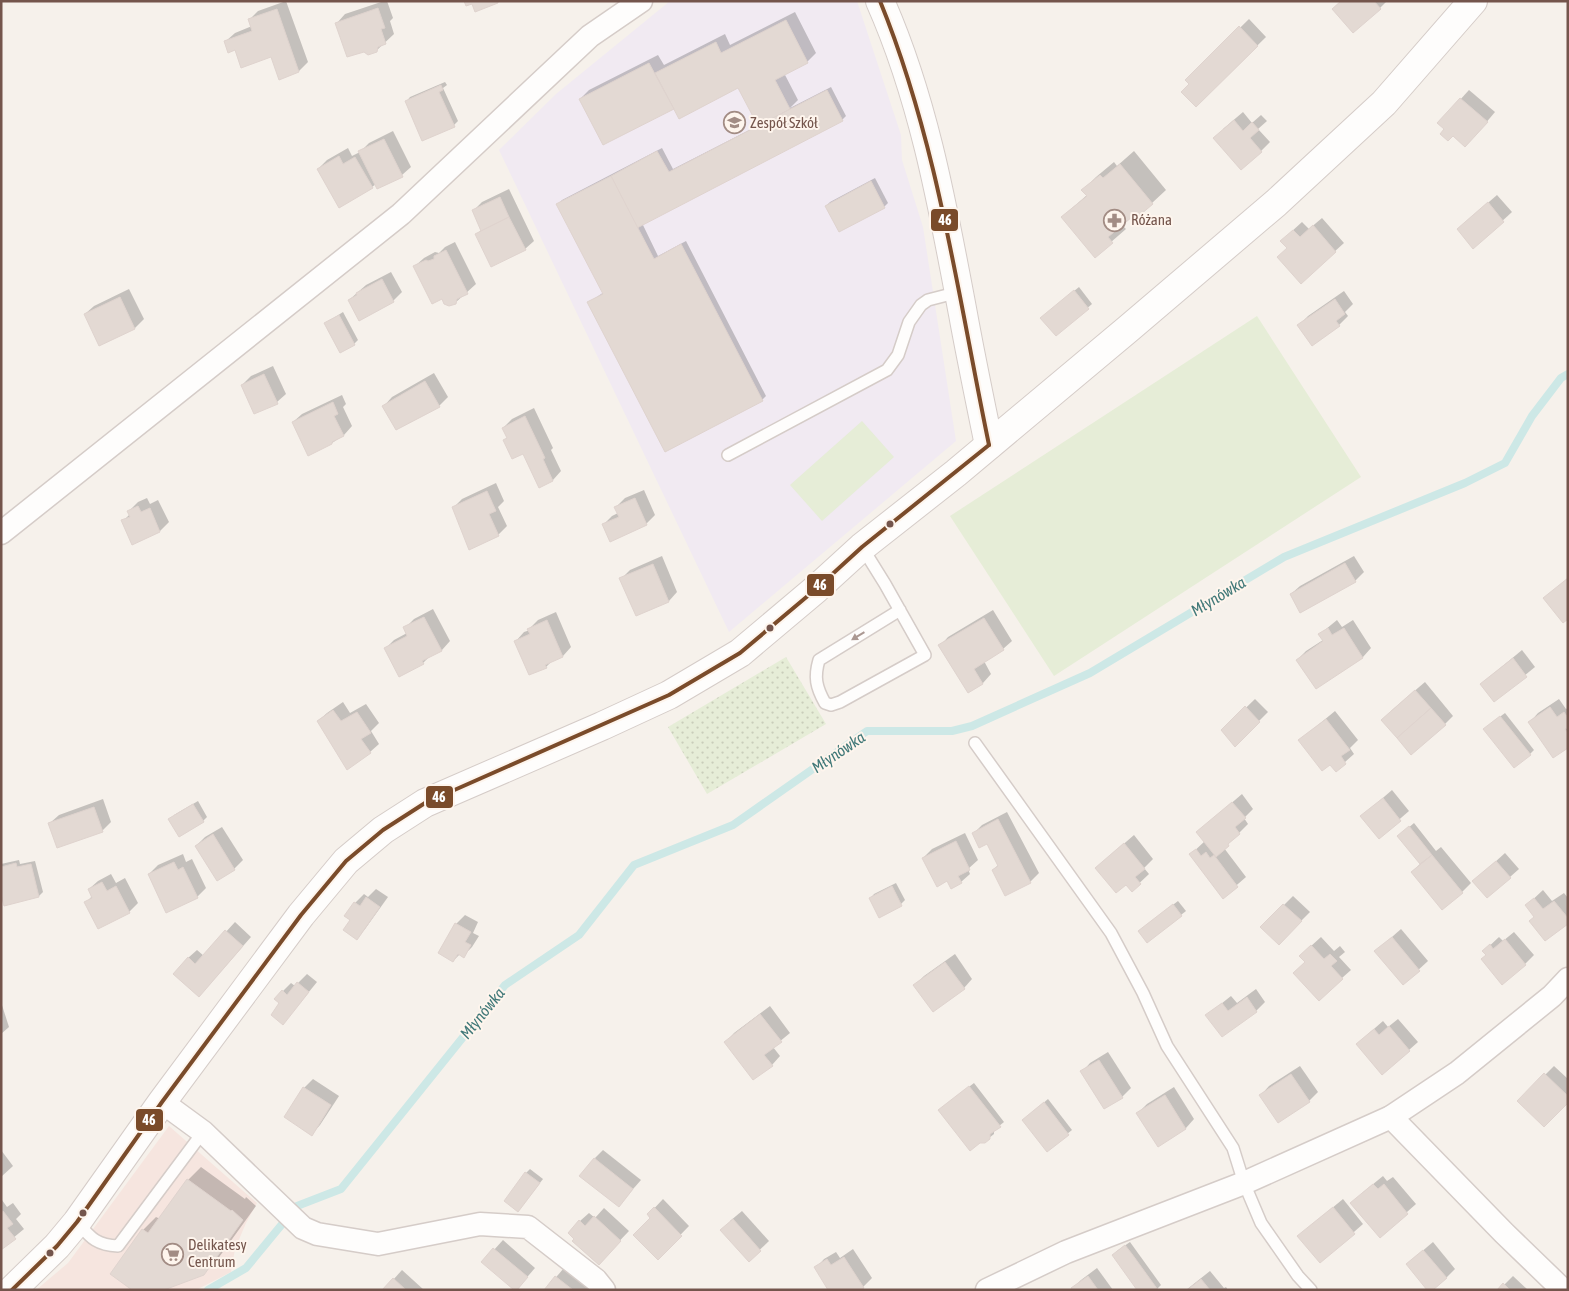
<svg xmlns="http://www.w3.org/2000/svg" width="1569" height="1291" viewBox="0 0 1569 1291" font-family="'Asap Condensed',sans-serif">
<defs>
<pattern id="park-dots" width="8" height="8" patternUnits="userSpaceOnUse" patternTransform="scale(1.25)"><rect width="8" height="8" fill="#e6edd7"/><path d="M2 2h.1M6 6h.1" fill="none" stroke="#c9cdba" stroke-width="1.8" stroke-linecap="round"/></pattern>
</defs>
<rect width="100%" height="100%" fill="#f6f1eb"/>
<path fill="#f6e5df" d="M169,1126L257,1203L246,1223L235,1249L231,1272L196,1290H36L68,1263Z"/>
<path fill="#f1eaf2" d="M670,1H857L901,135L902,160L923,227L956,441L729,632L499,150L556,94Z"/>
<g fill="#e6edd7">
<path d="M1257,316L1361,477L1054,676L950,516Z"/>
<path d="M862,421L894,457L822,521L790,485Z"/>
</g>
<path fill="url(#park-dots)" d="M786,657L826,724L707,794L668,727Z"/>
<g fill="#0003">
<path d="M286,1L308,62L299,71L280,78L272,56L236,49L226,41L235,33L252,26L249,20L258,11Z"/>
<path d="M384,1H387L393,18L390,21L394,34L376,51L337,23L345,14Z"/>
<path d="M1341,1H1387L1380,8Z"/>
<path d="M795,12L816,53L807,62L784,73L798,100L790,108L831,87L846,116L842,120L642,223L658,256L686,241L766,396L762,400L588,303L604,292L558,204L562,200L662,148L673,169L759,125L739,87L674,107L580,99L589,90L658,55L664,65L725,34L730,45Z"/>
<path d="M1249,19L1266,37L1196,106L1190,84L1187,80Z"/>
<path d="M445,82L447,85L443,88L458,121L454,125L406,102L410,97Z"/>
<path d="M1469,90L1495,112L1474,137L1446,129L1439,123Z"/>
<path d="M1243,112L1252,123L1261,115L1267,121L1258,129L1270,142L1261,151L1223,129Z"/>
<path d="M393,131L411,167L402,175L376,184L372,187L318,169L327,160L348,148L352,156L360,152L369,143Z"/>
<path d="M1134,151L1166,190L1152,203L1132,215L1121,224L1126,229L1095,256L1062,217L1087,195L1083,190L1096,177L1114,162L1117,166Z"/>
<path d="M875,178L888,203L884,207L826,206L830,202Z"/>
<path d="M509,189L534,241L525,249L477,234L482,229L473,211L482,202Z"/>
<path d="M1497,195L1512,212L1474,247L1467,221Z"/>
<path d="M1322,218L1344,243L1301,282L1288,247L1291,232L1302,222L1309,229Z"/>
<path d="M455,242L476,284L455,303L443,298L415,266L424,258L435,252L439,253L445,247Z"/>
<path d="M391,272L402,292L393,301L349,300L366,285Z"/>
<path d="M1079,287L1092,304L1056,335L1046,314Z"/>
<path d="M129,289L144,319L135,328L100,345L85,314L94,306Z"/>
<path d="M1344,291L1353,304L1345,312L1348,316L1339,325H1299L1308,316Z"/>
<path d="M343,312L358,340L354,344L326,323Z"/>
<path d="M273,366L286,394L277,402L242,385L251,376Z"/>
<path d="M434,373L448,397L439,406L409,423L384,406L392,397Z"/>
<path d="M342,395L346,404L343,407L352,426L344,435L332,443L293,422L302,414Z"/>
<path d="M534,408L553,448L551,450L561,471L553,480L539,486L523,452L505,440L508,437L503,428L512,419Z"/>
<path d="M496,483L504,501L498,507L507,526L498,535L470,548L453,508L462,499Z"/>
<path d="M644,490L655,515L646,524L603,525L612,516L618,513L616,507L625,498Z"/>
<path d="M147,498L150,504L158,500L169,522L160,531L133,543L123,521L130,514L129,511L138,502Z"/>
<path d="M662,556L677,592L669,601L637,614L621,579L630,570Z"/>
<path d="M1354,556L1364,572L1355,581L1291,594L1300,586Z"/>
<path d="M433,609L450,641L442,650L430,656L423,663L386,648L394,640L407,633L405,628L414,619Z"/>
<path d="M993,610L1012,641L1003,649L984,661L991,674L983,683L969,691L940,646L948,637Z"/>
<path d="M556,612L571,647L563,656L553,660L546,667L516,641L524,632L530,630L529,629L538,620Z"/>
<path d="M1337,620L1342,627L1353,620L1371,648L1363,657L1316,688L1297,660L1306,651L1323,640L1320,634Z"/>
<path d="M1522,650L1535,667L1494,701L1481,684Z"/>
<path d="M1425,682L1453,716L1445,724L1391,711Z"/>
<path d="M1255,699L1268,712L1235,745L1223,730Z"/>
<path d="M1559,699L1566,709L1568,708V746L1530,722L1538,713Z"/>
<path d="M343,702L350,713L366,704L379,723L371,731L379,744L370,752L318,721L327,713Z"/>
<path d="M1335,711L1358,740L1350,748L1354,754L1336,770L1330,763L1300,740Z"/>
<path d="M1505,713L1534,750L1530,754L1489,725Z"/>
<path d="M1392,790L1409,811L1379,837L1362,816Z"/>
<path d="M1242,794L1253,809L1244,818L1248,824L1224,848L1246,877L1223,897L1191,854L1205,841L1207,824Z"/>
<path d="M103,799L111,822L102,831L50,823L59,815Z"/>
<path d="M198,801L207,817L203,821L174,815Z"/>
<path d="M1007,812L1039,873L1030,882L993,870L998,865L987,843L973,834L982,825Z"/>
<path d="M1414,823L1436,851L1441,847L1471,883L1462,892L1412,872L1421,863L1399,836Z"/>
<path d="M222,827L243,860L234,869L196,846L205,837Z"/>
<path d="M965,833L978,860L968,869L970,874L961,882L948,880L923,858L932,849Z"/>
<path d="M1134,835L1153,859L1144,868L1149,874L1132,890L1126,883L1096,868Z"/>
<path d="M1505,853L1519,869L1510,877L1483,873Z"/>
<path d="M183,854L186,862L192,859L206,888L197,897L149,874L158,865Z"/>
<path d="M19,860L20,864L35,861L43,892L39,896L1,888V864Z"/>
<path d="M111,874L116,883L125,878L138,903L129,912L99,927L86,903L92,896L89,889L98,881Z"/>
<path d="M896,883L905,900L901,904L879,916L870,899L874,894Z"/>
<path d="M376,889L388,897L365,929L357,938L352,920L355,903L364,894L368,897Z"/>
<path d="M1543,890L1552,901L1564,893L1568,898V922L1535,916L1527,905Z"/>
<path d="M1293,896L1310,912L1279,943L1262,927Z"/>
<path d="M1178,901L1186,911L1148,941L1144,927Z"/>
<path d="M465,915L478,922L473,933L479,936L472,947L463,956L460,954L453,961L440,953L456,924Z"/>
<path d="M235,922L251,937L208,986L188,958L197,950L204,956Z"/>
<path d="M1401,929L1428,961L1403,984L1376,951Z"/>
<path d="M1514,932L1534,955L1525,964L1487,955L1484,951L1499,937L1503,941Z"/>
<path d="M1321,937L1334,951L1340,946L1345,952L1339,957L1351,970L1342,978L1306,962L1310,947Z"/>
<path d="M955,954L972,979L964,988L915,985L924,976Z"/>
<path d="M307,974L317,982L291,1014L281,1003L283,991L291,983L295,986Z"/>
<path d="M1256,989L1265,1002L1256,1011L1222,1036L1207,1015L1231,996L1237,1003Z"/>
<path d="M1,1002L9,1027L1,1034Z"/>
<path d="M770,1006L790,1033L773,1047L780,1056L772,1065L726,1042L734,1033Z"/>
<path d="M1398,1019L1418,1042L1409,1050L1367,1035L1383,1021L1388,1027Z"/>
<path d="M1108,1052L1131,1088L1122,1097L1082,1072L1090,1063Z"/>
<path d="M1300,1066L1318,1092L1309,1101L1261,1095L1269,1086Z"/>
<path d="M1554,1066L1568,1079V1102L1519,1101Z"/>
<path d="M313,1079L339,1096L320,1125L312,1134L304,1088Z"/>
<path d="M974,1083L1004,1122L994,1130V1134L989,1138L944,1106Z"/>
<path d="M1174,1087L1194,1119L1186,1128L1158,1145L1138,1113L1147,1104Z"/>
<path d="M1048,1099L1072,1130L1047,1150L1028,1116Z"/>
<path d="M1,1150L13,1166L1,1177Z"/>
<path d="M603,1150L641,1180L619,1205L595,1158Z"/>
<path d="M201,1167L245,1199L246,1197L256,1206L217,1260L203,1274L143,1230L156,1217L160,1219L188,1180Z"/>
<path d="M530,1169L543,1179L522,1206L526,1173Z"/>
<path d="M1383,1176L1387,1181L1393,1177L1416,1204L1380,1236L1361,1194Z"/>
<path d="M663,1199L689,1226L658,1258L652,1217L649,1214Z"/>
<path d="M1343,1199L1363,1224L1320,1262L1308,1228Z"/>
<path d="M2,1200L7,1207L13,1203L21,1214L16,1219L24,1229L1,1248Z"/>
<path d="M604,1208L629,1231L607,1254L580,1221L589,1213L595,1218Z"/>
<path d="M742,1211L769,1241L749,1260L730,1221Z"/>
<path d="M503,1240L535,1268L516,1290L483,1262Z"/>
<path d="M1130,1242L1161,1285L1156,1290L1117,1251Z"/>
<path d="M1433,1242L1455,1269L1446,1278L1407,1264Z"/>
<path d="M853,1249L872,1278L863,1287L816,1268L824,1259L836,1252L840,1258Z"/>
<path d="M564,1268L592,1290H545Z"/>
<path d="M1097,1268L1113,1290H1074L1073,1288L1081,1280Z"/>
<path d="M402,1270L424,1290H384Z"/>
<path d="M1210,1271L1224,1288L1226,1287L1228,1290H1186Z"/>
<path d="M1513,1276L1528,1290H1499Z"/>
</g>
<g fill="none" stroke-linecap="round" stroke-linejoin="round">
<path stroke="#cde8e6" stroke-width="8" d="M208,1290L246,1268L297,1206L341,1189L505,985L579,935L634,865L733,825L867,731H952L972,726L1090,673L1284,557L1465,483L1505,463L1532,416L1561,378L1568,374"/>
</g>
<g fill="#e3d9d3" stroke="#dfd3ce">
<path d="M464,1H498V3L475,12L472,4L466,6Z"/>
<path d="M1341,1H1374L1381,9L1353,33L1332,9Z"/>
<path d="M378,8L385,28L381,29L386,44L378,47L377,52L368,55L364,52L347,57L335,23Z"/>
<path d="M277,9L299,72L279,80L271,57L241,68L235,50L228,53L224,41L252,31L248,19Z"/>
<path d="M786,20L808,63L775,80L790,109L758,126L738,88L679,119L655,73L716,42L721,53Z"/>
<path d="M1239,26L1258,46L1196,107L1181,92L1189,84L1185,80Z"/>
<path d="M649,63L674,109L603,145L579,99Z"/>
<path d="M441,85L443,90L439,92L455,127L422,141L405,101Z"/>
<path d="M827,90L843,121L637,228L611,176L657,151L669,172Z"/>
<path d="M1460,98L1488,122L1465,147L1453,136L1448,141L1440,134L1444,129L1437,123Z"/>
<path d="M1234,120L1243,131L1252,122L1259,130L1250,138L1262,152L1241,170L1213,138Z"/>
<path d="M384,139L403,177L377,189L358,151Z"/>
<path d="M339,156L343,164L355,157L373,188L339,208L317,169Z"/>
<path d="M1120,164L1153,204L1134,220L1132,217L1108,237L1113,243L1095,258L1061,217L1087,196L1081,190L1100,175L1103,178Z"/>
<path d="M611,176L654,259L681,244L763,401L665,452L587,302L603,294L556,204Z"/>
<path d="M871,181L885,208L839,232L825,206Z"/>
<path d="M500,197L509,217L481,231L472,210Z"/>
<path d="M1488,202L1504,222L1473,249L1457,229Z"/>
<path d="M509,217L526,250L491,267L475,234Z"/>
<path d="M1313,225L1336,252L1301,284L1277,257L1287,248L1280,241L1293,230L1300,237Z"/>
<path d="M446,250L468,294L457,299L456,304L449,306L444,304L442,299L432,304L413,266L426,260L428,261L434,259V256Z"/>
<path d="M382,279L394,302L359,321L348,300L357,295L356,293Z"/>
<path d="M1074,290L1089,309L1056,336L1040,318Z"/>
<path d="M120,297L135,329L99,346L84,314Z"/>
<path d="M1335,299L1345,314L1336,321L1340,326L1312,346L1297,325Z"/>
<path d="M339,315L355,345L340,353L324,323Z"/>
<path d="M264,374L278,404L254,414L241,385Z"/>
<path d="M425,381L440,407L396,430L382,406Z"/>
<path d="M333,402L338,414L334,416L344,436L332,442V444L308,456L292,422Z"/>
<path d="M525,416L545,458L543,459L553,481L539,488L523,454L512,459L503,440L507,438L502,428Z"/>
<path d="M487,491L496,511L489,514L499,536L469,550L452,507Z"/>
<path d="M635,498L647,525L610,542L602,524L619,517L614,507Z"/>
<path d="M138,506L141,512L150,508L160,532L132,545L121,520L130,517L127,511Z"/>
<path d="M1345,563L1356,582L1300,613L1290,594Z"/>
<path d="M653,564L669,602L636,616L619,578Z"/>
<path d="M1568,578V619L1563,623L1543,598Z"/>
<path d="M424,617L442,651L422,661L424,664L399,677L384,648L407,636L403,627Z"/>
<path d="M984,618L1004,650L974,669L983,684L968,693L938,645Z"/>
<path d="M547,620L563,657L545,665L547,668L529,675L514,641L530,634L527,629Z"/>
<path d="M1328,628L1332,635L1344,628L1363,658L1316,689L1296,660L1323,641L1318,634Z"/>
<path d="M1513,658L1527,677L1494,702L1480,684Z"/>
<path d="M1415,690L1431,708L1397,738L1381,720Z"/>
<path d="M1245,706L1260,722L1235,747L1221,730Z"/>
<path d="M1550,707L1557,717L1564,712L1568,718V728L1565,729L1568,733V748L1553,758L1528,722Z"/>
<path d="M1431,708L1446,725L1411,755L1397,738Z"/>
<path d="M333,710L341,721L357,712L371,733L361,739L371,753L347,770L317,721Z"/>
<path d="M1500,716L1531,755L1514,768L1483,729Z"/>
<path d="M1326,719L1350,750L1341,756L1346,764L1336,772L1330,765L1322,771L1298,740Z"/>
<path d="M1383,798L1401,821L1379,839L1360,816Z"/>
<path d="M1232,802L1246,818L1235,827L1240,834L1228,844L1229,846L1216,857L1196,832Z"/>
<path d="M193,804L204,822L179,837L168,819Z"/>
<path d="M94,807L103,832L57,848L48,823Z"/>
<path d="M998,819L1031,883L1005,896L992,870L998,866L987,844L979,848L972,833Z"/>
<path d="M1409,826L1432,855L1420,864L1397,836Z"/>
<path d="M213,834L235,870L217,881L195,846Z"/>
<path d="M956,841L970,870L958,876L962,883L951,889L947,881L937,887L922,858Z"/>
<path d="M1124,843L1145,869L1135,877L1141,884L1132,892L1126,885L1116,893L1095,868Z"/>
<path d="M1196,849L1201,856L1206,852L1210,858L1214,855L1238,887L1223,899L1189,854Z"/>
<path d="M1432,855L1463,893L1442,910L1411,872Z"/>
<path d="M1496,861L1511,878L1487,898L1472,881Z"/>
<path d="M174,862L178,870L183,867L198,898L166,913L148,874Z"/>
<path d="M16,863L17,867L31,864L39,897L4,906L1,894V867Z"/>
<path d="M102,882L107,891L116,886L130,913L98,929L84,902L92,898L88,889Z"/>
<path d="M892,886L902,906L879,918L869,898Z"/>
<path d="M366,897L380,907L357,940L343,930L350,920L344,916L354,902L360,906Z"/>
<path d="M1534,898L1543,909L1554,901L1568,918V924L1545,941L1529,921L1534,917L1525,905Z"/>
<path d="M1173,904L1182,916L1147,943L1138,931Z"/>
<path d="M1283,904L1302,921L1279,945L1260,927Z"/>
<path d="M455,923L471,932L465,942L471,945L464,958L458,954L453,962L438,953Z"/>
<path d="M225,930L243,946L199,997L173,974L188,957L195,964Z"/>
<path d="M1392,937L1420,971L1403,985L1374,951Z"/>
<path d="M1505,939L1526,965L1502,985L1481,959L1486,955L1482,951L1490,944L1493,949Z"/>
<path d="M1311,945L1324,959L1330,954L1337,961L1331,966L1343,979L1319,1001L1293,973L1305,962L1299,956Z"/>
<path d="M945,962L965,989L933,1012L913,985Z"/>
<path d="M297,982L309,992L283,1025L271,1015L279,1003L274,999L282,990L287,995Z"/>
<path d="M1247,997L1257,1012L1222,1037L1205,1015L1222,1003L1228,1011Z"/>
<path d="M760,1014L782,1042L764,1055L773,1066L753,1080L724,1042Z"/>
<path d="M1389,1026L1410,1051L1382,1075L1356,1044L1374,1029L1379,1035Z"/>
<path d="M1099,1060L1123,1098L1104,1109L1080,1071Z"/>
<path d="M1544,1073L1568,1096V1103L1544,1127L1517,1101Z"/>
<path d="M1291,1074L1310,1102L1278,1123L1259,1095Z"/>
<path d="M969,1086L1001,1127L990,1134V1139L985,1143H980L970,1151L938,1110Z"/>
<path d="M303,1087L331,1105L312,1136L284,1117Z"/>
<path d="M1165,1095L1186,1129L1158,1147L1136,1113Z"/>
<path d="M1044,1102L1069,1135L1047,1152L1022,1120Z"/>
<path d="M594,1158L633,1189L619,1207L579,1176Z"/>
<path d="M525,1172L540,1183L518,1212L504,1201Z"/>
<path d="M187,1179L231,1211L232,1210L243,1220L204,1275L164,1290H132L110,1274L142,1229L148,1233Z"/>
<path d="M1373,1184L1378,1189L1384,1184L1408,1214L1380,1238L1350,1203Z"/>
<path d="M654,1207L682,1236L658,1260L633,1235L650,1218L647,1214Z"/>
<path d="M1333,1207L1355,1234L1320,1263L1297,1236Z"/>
<path d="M3,1211L13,1224L7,1228L16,1239L1,1250V1212Z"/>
<path d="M594,1216L621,1241L599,1265L572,1241L574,1239L568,1233L579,1220L585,1226Z"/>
<path d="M733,1219L761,1251L749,1262L720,1230Z"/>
<path d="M1125,1245L1132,1254L1158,1290H1137L1112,1255Z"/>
<path d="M493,1248L528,1277L517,1290H514L481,1262Z"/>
<path d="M1423,1250L1447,1278L1433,1290H1427L1406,1264Z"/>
<path d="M844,1257L864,1288L861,1290H828L814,1267L827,1259L831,1265Z"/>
<path d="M555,1276L573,1290H544Z"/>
<path d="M1088,1276L1098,1290H1072L1071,1288Z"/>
<path d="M393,1278L406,1290H382Z"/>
<path d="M1201,1279L1210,1290H1187Z"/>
<path d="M1503,1283L1510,1290H1497Z"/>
</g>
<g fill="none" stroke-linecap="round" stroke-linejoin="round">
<defs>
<g id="service">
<path d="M728,455L887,370L898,355L909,322L921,305L928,300L959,292"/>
<path d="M862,547L885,584L925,655L840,702L831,705L825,703C816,687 814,677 819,660L900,610"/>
<path d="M975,743L1111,933L1143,993L1167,1046L1233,1148L1244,1183L1261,1223L1298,1276L1311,1290"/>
<path d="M77,1222C91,1238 96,1245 118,1246L203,1132"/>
</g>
<g id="minor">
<path d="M1,533L401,214L590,36L641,1"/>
<path d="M162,1102L203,1132L303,1228L317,1234L378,1244L480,1224L528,1227L596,1280L604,1290"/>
<path d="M1391,1117L1504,1233L1563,1290"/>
<path d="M987,1290L1066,1252L1244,1183L1391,1117L1457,1073L1552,996L1568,979"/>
</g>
<g id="tertiary">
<path d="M880,1C924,100 943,208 963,314C971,358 980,401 989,445"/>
<path d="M12,1290L57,1246L77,1222L162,1102L301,915L346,861L383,830L425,803L602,726L669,695L740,653L816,589L862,547L956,473L1128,329L1276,203L1384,103L1473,1"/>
</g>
</defs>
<use href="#service" stroke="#d5ccc8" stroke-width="14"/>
<use href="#minor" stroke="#d5ccc8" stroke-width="25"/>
<use href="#tertiary" stroke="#d5ccc8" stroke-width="30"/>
<use href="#service" stroke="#fefdfc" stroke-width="11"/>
<use href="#minor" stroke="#fefdfc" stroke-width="22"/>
<use href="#tertiary" stroke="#fefdfc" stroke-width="28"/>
<defs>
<g id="bus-1">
<path d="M880,1C938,143 958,296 989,445"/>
<path d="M12,1290L57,1246L77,1222L162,1102L301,915L346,861L383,830L425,803L669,695L740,653L816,589L862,547L989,445"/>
</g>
</defs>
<use href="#bus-1" stroke="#fef5ed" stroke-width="8"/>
<use href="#bus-1" stroke="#7a4b2a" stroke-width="4"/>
</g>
<defs><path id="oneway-solid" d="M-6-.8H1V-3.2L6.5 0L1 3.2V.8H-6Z" transform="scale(1.25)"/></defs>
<use fill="#ab9892" href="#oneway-solid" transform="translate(858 636) rotate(149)"/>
<defs>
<symbol id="school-ring" viewBox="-11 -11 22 22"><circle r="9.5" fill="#fef5ed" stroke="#a28c84" stroke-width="1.5"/><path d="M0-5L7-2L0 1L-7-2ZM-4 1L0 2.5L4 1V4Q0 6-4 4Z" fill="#a28c84"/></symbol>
<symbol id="pharmacy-ring" viewBox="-11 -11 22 22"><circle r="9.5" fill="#fef5ed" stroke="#a28c84" stroke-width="1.5"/><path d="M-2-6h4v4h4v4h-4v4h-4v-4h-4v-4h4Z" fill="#a28c84"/></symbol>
<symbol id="supermarket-ring" viewBox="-11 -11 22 22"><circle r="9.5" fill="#fef5ed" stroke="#a28c84" stroke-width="1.5"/><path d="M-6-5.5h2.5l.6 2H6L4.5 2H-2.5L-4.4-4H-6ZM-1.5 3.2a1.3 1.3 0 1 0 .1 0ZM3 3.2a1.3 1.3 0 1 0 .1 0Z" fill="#a28c84"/></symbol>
</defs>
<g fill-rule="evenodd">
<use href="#school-ring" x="722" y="110" width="25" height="25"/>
<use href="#pharmacy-ring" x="1102" y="208" width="25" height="25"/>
<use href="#supermarket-ring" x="160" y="1242" width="25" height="25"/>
</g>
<g fill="#74554c" stroke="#fef5ed" stroke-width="2">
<circle cx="890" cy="524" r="4.5"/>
<circle cx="770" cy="628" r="4.5"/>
<circle cx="83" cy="1213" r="4.5"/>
<circle cx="50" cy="1253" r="4.5"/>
</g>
<g text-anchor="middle" stroke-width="4" stroke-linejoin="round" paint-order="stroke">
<g font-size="15" fill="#74554c" stroke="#fef5ed" text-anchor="start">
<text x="750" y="128">Zespół Szkół</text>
<text x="1131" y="225">Różana</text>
<text x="188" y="1250">Delikatesy<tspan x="188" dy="17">Centrum</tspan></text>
</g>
<g font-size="16" font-style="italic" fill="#407878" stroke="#fef5ed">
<text transform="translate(1218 596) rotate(-31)" y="6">Młynówka</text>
<text transform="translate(838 752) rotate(-34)" y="6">Młynówka</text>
<text transform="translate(482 1013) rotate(-51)" y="6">Młynówka</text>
</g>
</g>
<g stroke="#fef5ed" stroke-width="2">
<rect x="930" y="208" width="29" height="24" rx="5" fill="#7a4b2a"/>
<rect x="806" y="573" width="29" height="24" rx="5" fill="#7a4b2a"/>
<rect x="425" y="785" width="29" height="24" rx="5" fill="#7a4b2a"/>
<rect x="135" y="1108" width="29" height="24" rx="5" fill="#7a4b2a"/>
</g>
<g font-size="14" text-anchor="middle" font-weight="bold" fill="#fff">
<text x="945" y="225">46</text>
<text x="820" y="590">46</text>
<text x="439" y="802">46</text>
<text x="149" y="1125">46</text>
</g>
<rect width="1569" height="1291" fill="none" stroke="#74554c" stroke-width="5"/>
</svg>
